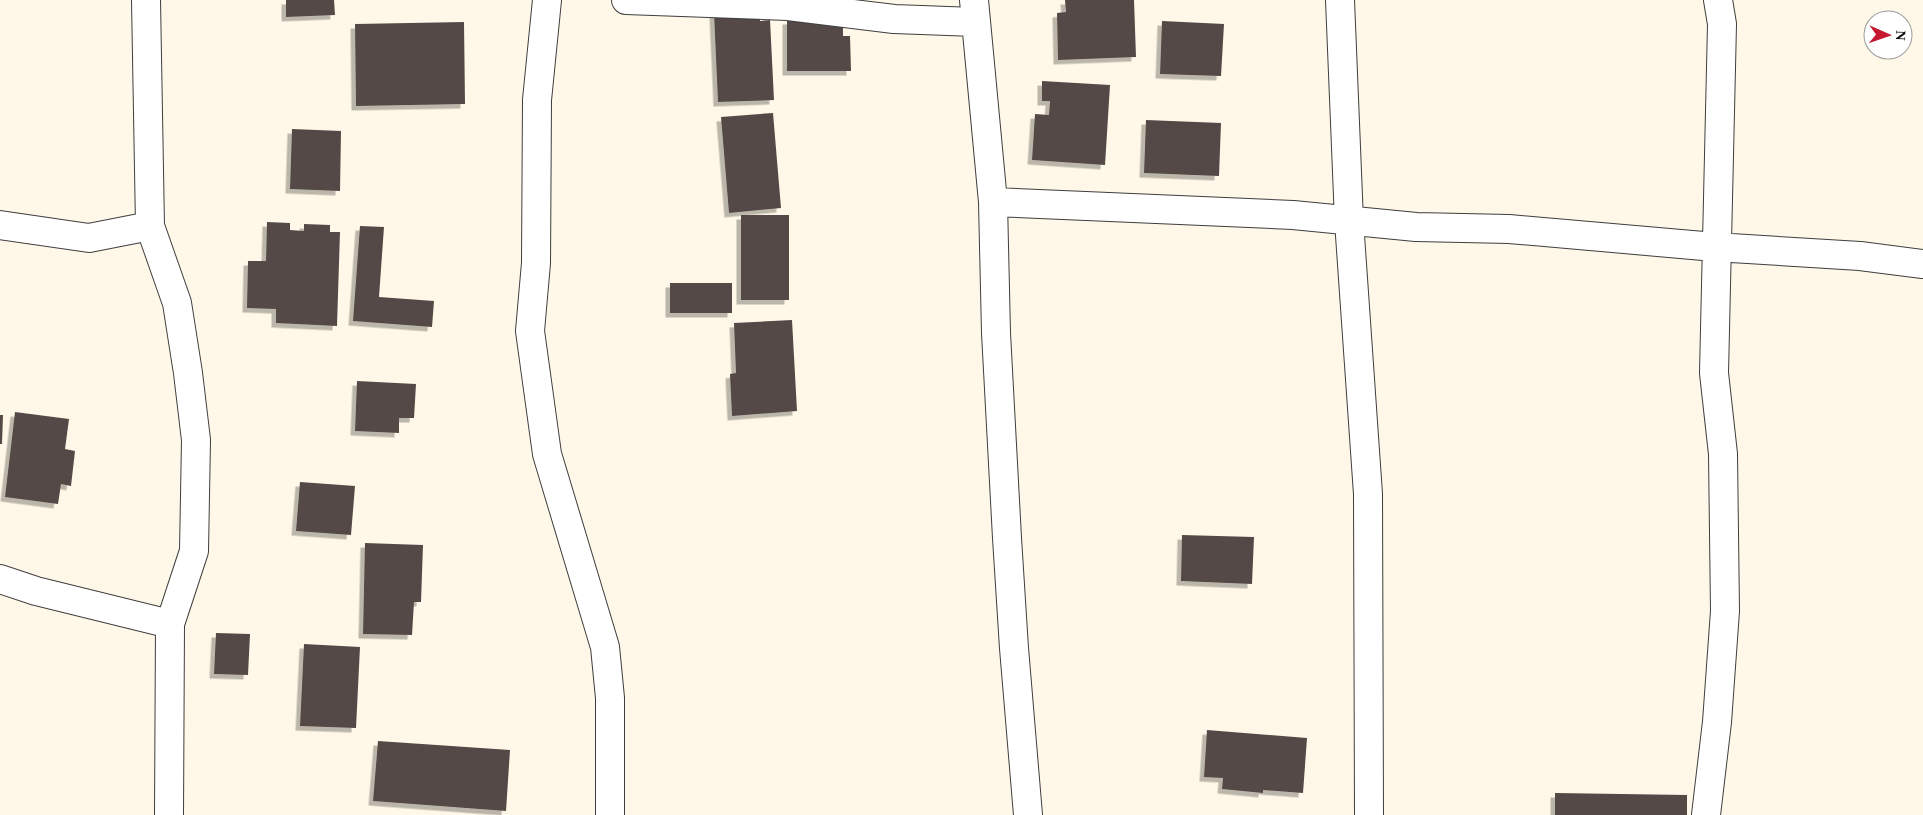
<svg xmlns="http://www.w3.org/2000/svg" width="1923" height="815" viewBox="0 0 1923 815" font-family="'Times New Roman',serif">
  <style>
    .building { fill: #544a46; filter: url(#shadow) }
    .lines { fill: none; stroke-linecap: round; stroke-linejoin: round }
    .minor-casing { stroke: #3e3e3e; stroke-width: 30 }
    .minor { stroke: #fff; stroke-width: 28 }
  </style>
  <defs>
    <filter id="shadow"><feDropShadow dx="-4.5" dy="4.5" stdDeviation="0" flood-color="#0004"/></filter>
  </defs>
  <rect width="100%" height="100%" fill="#fff8e8"/>
  <path class="building" d="M 286,0 L 334,0 L 335,15 L 286,17 Z
    M 1065,0 L 1134,0 L 1136,57 L 1058,60 L 1057,13 L 1066,12 Z
    M 760,11 L 760,21 L 770,20 L 774,100 L 718,102 L 714,13 Z
    M 843,19 L 843,36 L 850,36 L 851,71 L 787,71 L 787,20 Z
    M 1162,21 L 1224,24 L 1221,76 L 1160,74 Z
    M 464,22 L 465,104 L 356,106 L 355,24 Z
    M 1042,81 L 1110,85 L 1105,165 L 1032,160 L 1035,114 L 1049,115 L 1050,101 L 1042,101 Z
    M 773,113 L 781,208 L 729,213 L 721,117 Z
    M 1146,120 L 1221,123 L 1219,176 L 1144,173 Z
    M 292,129 L 341,131 L 340,191 L 290,189 Z
    M 741,215 L 789,215 L 789,300 L 741,300 Z
    M 267,222 L 290,223 L 290,230 L 304,231 L 304,224 L 330,225 L 330,232 L 340,232 L 337,326 L 276,323 L 276,309 L 247,308 L 248,261 L 266,261 Z
    M 360,226 L 384,227 L 379,297 L 434,301 L 432,327 L 353,321 Z
    M 670,283 L 732,283 L 732,313 L 670,313 Z
    M 792,320 L 797,411 L 732,416 L 730,374 L 736,373 L 734,323 Z
    M 357,381 L 416,384 L 414,418 L 399,418 L 399,433 L 355,431 Z
    M 15,412 L 69,419 L 65,449 L 75,451 L 71,486 L 61,484 L 58,504 L 5,497 Z
    M 0,415 L 3,415 L 2,444 L 0,444 Z
    M 300,482 L 355,486 L 351,535 L 296,531 Z
    M 1182,535 L 1254,537 L 1252,584 L 1181,581 Z
    M 365,543 L 423,545 L 421,602 L 414,602 L 412,635 L 363,634 Z
    M 216,633 L 250,634 L 248,675 L 214,674 Z
    M 304,644 L 360,647 L 356,728 L 300,726 Z
    M 1207,730 L 1307,738 L 1303,793 L 1263,790 L 1263,793 L 1222,789 L 1223,778 L 1204,777 Z
    M 378,741 L 510,750 L 506,811 L 373,801 Z
    M 1555,793 L 1687,795 L 1687,815 L 1555,815 Z"/>
  <g class="lines">
    <defs>
      <path id="minor" d="M 146,0 L 150,226 L 177,303 L 188,373 L 196,440 L 194,551 L 170,624 L 169,815
        M 547,0 L 537,100 L 536,263 L 530,331 L 547,454 L 605,647 L 610,698 L 610,815
        M 626,0 L 788,6 L 894,19 L 975,22
        M 974,0 L 993,202 L 996,333 L 1007,538 L 1014,648 L 1028,815
        M 1340,0 L 1349,221 L 1368,494 L 1369,815
        M 993,202 L 1293,215 L 1416,227 L 1509,229 L 1715,247 L 1860,256 L 1923,264
        M 0,225 L 89,238 L 150,226
        M 0,579 L 36,591 L 170,624
        M 1706,815 L 1717,722 L 1725,611 L 1723,454 L 1714,373 L 1722,24 L 1718,0"/>
    </defs>
    <use href="#minor" class="minor-casing"/>
    <use href="#minor" class="minor"/>
  </g>
  <g transform="translate(1888 35) rotate(92)"><circle r="24" fill="#ffffff" stroke="#9d9d9d"/>
  <path d="M0-4L9 19L0 12L-9 19Z" fill="#c51932"/>
  <text y="-8" font-size="14" font-weight="bold" text-anchor="middle" fill="#0b0b0b">N</text>
  </g>
</svg>
